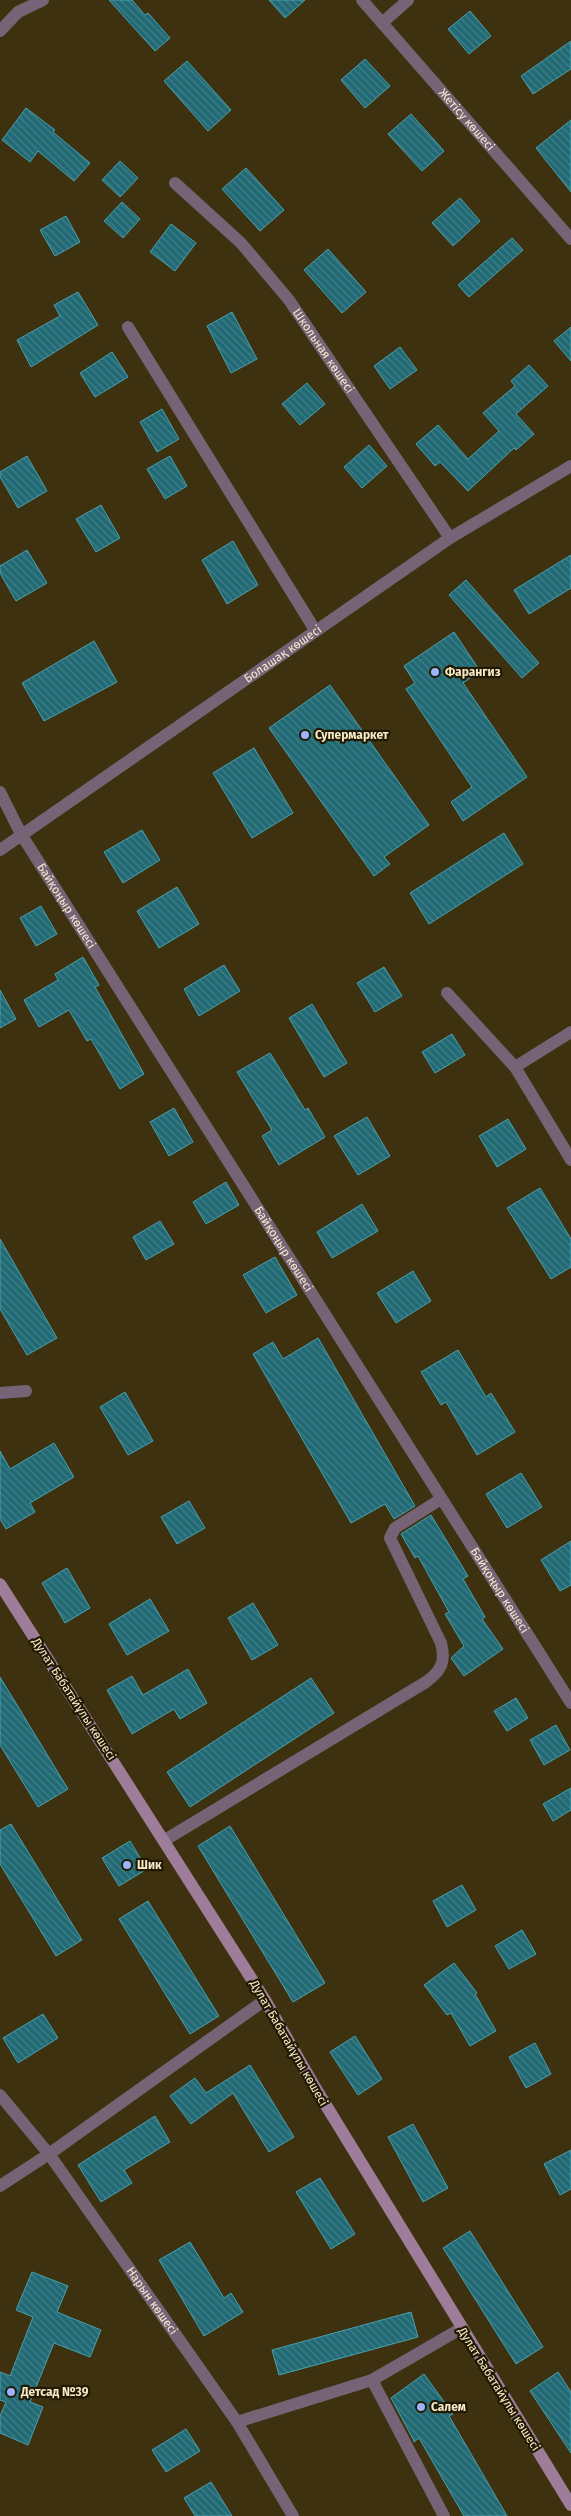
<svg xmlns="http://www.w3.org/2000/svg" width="571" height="2516" viewBox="0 0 571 2516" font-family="'Fira Sans',sans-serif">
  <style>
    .building { fill: url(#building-back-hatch); stroke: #48a1af }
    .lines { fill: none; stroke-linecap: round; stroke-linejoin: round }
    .street { stroke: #776376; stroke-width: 12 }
    .secondary { stroke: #9e7d9b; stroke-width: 12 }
    .poi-dot { fill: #9bb4fd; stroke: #221901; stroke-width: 2 }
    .labels { text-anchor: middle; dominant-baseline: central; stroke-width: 4.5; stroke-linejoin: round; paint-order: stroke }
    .street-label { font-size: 12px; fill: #f6eacb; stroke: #221901 }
    .poi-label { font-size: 12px; font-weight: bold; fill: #f6eacb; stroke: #221901; text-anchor: start }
  </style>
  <defs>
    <pattern id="building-back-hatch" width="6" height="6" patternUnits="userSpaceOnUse" patternTransform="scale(1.25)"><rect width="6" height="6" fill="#216a75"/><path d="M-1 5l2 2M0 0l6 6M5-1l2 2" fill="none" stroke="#427f87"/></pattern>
  </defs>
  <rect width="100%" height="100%" fill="#3d310f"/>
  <path class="building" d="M 109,0 L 132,0 L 145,15 L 148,13 L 170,38 L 155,51 Z
    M 269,0 L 305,0 L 285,18 Z
    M 470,11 L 491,36 L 469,54 L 448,29 Z
    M 571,41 L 571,69 L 533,94 L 521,76 Z
    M 365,59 L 390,86 L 365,108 L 341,80 Z
    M 187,61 L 231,110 L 208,131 L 164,81 Z
    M 26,108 L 55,130 L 53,132 L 90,163 L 74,181 L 38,151 L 30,162 L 2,140 Z
    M 411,114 L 444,151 L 422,171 L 388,134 Z
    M 571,120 L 571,192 L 536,148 Z
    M 120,161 L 138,178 L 120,197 L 102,180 Z
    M 246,168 L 284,210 L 260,231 L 222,189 Z
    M 460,198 L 480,221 L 453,246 L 432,223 Z
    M 122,202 L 140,219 L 123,238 L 104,221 Z
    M 66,216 L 80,242 L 55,256 L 40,230 Z
    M 171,224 L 196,243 L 175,271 L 150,252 Z
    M 512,238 L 523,250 L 469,297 L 458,285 Z
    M 328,249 L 366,292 L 342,313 L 304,270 Z
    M 78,292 L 98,325 L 31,367 L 17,340 L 60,316 L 54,305 Z
    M 232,312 L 257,359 L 231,373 L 207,326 Z
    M 571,327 L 571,361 L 554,341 Z
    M 400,347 L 417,370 L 390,389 L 374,366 Z
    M 112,352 L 128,377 L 95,397 L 80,373 Z
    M 529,365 L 548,386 L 516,414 L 534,434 L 516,450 L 514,448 L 468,491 L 440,462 L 435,466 L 416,444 L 438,425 L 468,459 L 499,431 L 483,413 L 515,386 L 511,381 Z
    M 307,383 L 325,404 L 300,425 L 282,404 Z
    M 162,409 L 179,439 L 157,452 L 140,422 Z
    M 369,445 L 387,466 L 362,488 L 344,467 Z
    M 27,456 L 47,491 L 18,508 L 0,477 L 0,472 Z
    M 170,456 L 187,486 L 165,499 L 147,469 Z
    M 101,505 L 120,538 L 96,552 L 76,519 Z
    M 233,541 L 258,585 L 227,604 L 202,560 Z
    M 27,550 L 47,583 L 16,601 L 0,573 L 0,566 Z
    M 571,555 L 571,588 L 529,614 L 514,590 Z
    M 466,580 L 539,663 L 522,678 L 449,595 Z
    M 454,632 L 480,671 L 463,683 L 527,777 L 463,821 L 451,802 L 472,787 L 406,689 L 415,683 L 404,666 Z
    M 94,641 L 117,682 L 44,721 L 22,683 Z
    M 330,685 L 429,825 L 384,857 L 390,864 L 374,876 L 269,728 Z
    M 254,748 L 293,813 L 252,838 L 213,773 Z
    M 142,830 L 160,860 L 123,883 L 104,852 Z
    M 504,833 L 523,864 L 429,924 L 410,893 Z
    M 177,887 L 199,924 L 159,948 L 137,911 Z
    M 41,906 L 57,934 L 36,946 L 20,918 Z
    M 83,957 L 99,985 L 95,987 L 144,1074 L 120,1089 L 91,1039 L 87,1041 L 69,1010 L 39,1027 L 24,1000 L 58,980 L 55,974 Z
    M 224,965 L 240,991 L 199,1016 L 184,989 Z
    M 384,967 L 402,996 L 375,1012 L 357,983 Z
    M 0,990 L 16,1019 L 0,1028 Z
    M 312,1004 L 347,1063 L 324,1077 L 289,1018 Z
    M 452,1034 L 465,1055 L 435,1073 L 422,1052 Z
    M 270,1053 L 305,1110 L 308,1108 L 325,1137 L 279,1165 L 262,1136 L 272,1130 L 237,1072 Z
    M 174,1108 L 193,1142 L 169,1156 L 150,1122 Z
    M 367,1117 L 390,1156 L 358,1175 L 334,1136 Z
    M 508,1119 L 526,1149 L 497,1167 L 479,1136 Z
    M 226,1182 L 239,1205 L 206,1224 L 193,1202 Z
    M 540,1188 L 571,1239 L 571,1267 L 551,1279 L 507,1208 Z
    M 362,1204 L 378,1231 L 332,1258 L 317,1232 Z
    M 160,1221 L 174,1244 L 146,1260 L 133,1237 Z
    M 0,1239 L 57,1338 L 27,1355 L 0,1309 Z
    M 275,1257 L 297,1295 L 266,1313 L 243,1275 Z
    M 413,1271 L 431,1301 L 396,1323 L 377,1293 Z
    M 318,1338 L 415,1506 L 394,1519 L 385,1504 L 351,1523 L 253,1354 L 273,1342 L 283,1359 Z
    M 458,1350 L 486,1397 L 491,1393 L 515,1432 L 477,1455 L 446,1402 L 441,1405 L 421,1372 Z
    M 125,1392 L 153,1441 L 128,1455 L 100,1407 Z
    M 54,1443 L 74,1477 L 30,1503 L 35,1512 L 6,1529 L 0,1519 L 0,1451 L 10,1469 Z
    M 521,1473 L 542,1507 L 507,1528 L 486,1494 Z
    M 189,1501 L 205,1528 L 177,1544 L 161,1517 Z
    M 431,1515 L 468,1576 L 463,1579 L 485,1617 L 482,1619 L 503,1649 L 464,1676 L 451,1658 L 464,1646 L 445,1614 L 449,1612 L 418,1556 L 415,1558 L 401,1534 Z
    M 571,1541 L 571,1585 L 560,1591 L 541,1560 Z
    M 67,1568 L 90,1608 L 65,1623 L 42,1583 Z
    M 150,1599 L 169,1631 L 127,1655 L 109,1624 Z
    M 253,1603 L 278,1645 L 252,1660 L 228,1618 Z
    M 188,1669 L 207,1703 L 180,1719 L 174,1709 L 132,1734 L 107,1690 L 132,1676 L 143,1695 Z
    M 0,1677 L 68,1789 L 38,1807 L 0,1745 Z
    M 311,1678 L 334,1713 L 190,1807 L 167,1772 Z
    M 516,1698 L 528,1718 L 507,1731 L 494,1711 Z
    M 556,1725 L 570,1750 L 544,1765 L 530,1740 Z
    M 571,1788 L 571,1810 L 553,1821 L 543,1804 Z
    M 11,1824 L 82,1940 L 56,1956 L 0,1864 L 0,1830 Z
    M 230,1826 L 325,1983 L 293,2002 L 198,1846 Z
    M 130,1841 L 147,1869 L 119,1886 L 102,1858 Z
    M 462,1885 L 476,1910 L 447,1927 L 433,1901 Z
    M 148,1901 L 219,2016 L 190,2034 L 119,1919 Z
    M 522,1930 L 536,1954 L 509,1969 L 495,1946 Z
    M 454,1963 L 477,1993 L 475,1994 L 496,2031 L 470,2046 L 451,2013 L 447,2015 L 424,1985 Z
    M 43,2014 L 58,2038 L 18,2063 L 3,2038 Z
    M 355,2036 L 382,2079 L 358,2095 L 330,2052 Z
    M 535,2043 L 551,2074 L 526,2088 L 509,2057 Z
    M 250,2065 L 294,2137 L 269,2152 L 233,2093 L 191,2124 L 170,2096 L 195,2078 L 206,2093 Z
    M 155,2116 L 170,2142 L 124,2170 L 132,2183 L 101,2202 L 78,2165 Z
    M 413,2124 L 448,2188 L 423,2202 L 388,2137 Z
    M 571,2150 L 571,2189 L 560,2195 L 544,2164 Z
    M 320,2178 L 355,2234 L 331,2249 L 296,2192 Z
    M 470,2231 L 543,2347 L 516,2364 L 443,2248 Z
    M 190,2242 L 224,2298 L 231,2293 L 243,2312 L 204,2336 L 159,2260 Z
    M 32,2272 L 68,2286 L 57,2312 L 101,2330 L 90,2357 L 54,2343 L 30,2402 L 43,2407 L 28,2445 L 0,2433 L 0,2416 L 6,2402 L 0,2400 L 0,2372 L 10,2376 L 33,2317 L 16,2310 Z
    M 411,2312 L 418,2337 L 279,2375 L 272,2350 Z
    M 558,2372 L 571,2392 L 571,2453 L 530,2391 Z
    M 424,2374 L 453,2414 L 449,2416 L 507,2516 L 464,2516 L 419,2438 L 414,2442 L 413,2439 L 391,2398 Z
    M 186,2429 L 200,2451 L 166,2472 L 152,2450 Z
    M 211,2482 L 232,2516 L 195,2516 L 184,2498 Z"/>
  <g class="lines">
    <g class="street">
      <path id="s1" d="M 362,0 L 571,239"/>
      <path d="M 382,23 L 408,0"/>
      <path d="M 0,31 L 18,12 L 43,0"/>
      <path id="s2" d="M 175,183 L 241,243 L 289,300 L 450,538"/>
      <path d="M 128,327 L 315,630"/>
      <path id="s3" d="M 0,792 L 21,834 L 571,1703"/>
      <path id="s4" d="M 0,850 L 450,538 L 571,466"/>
      <path d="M 447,993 L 515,1067 L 571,1160"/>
      <path d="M 515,1067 L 571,1032"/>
      <path d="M 0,1393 L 26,1391"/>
      <path d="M 165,1840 L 426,1682 C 441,1671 446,1662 441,1643 L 390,1538 L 395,1528 L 441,1499"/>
      <path id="s5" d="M 0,2095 L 49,2154 L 237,2422 L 293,2516"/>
      <path d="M 0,2186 L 49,2154 L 265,2000"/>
      <path d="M 372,2380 L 444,2516"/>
      <path d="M 237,2422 L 372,2380 L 462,2328"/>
    </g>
    <path class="secondary" d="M 0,1584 L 265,2000 L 316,2089 L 571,2505"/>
  </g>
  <g class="poi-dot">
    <circle cx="435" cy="672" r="5"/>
    <circle cx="305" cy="735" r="5"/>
    <circle cx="127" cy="1865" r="5"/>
    <circle cx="11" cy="2392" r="5"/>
    <circle cx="421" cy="2407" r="5"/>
  </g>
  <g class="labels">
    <g class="street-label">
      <text stroke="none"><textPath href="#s1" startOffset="159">Жетісу көшесі</textPath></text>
      <text stroke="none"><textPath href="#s2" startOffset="225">Школьная көшесі</textPath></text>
      <text stroke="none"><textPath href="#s4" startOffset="344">Болашақ көшесі</textPath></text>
      <text stroke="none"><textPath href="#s3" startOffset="132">Байқоңыр көшесі</textPath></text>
      <text stroke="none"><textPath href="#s3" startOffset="538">Байқоңыр көшесі</textPath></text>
      <text stroke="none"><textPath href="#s3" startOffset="942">Байқоңыр көшесі</textPath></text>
      <text transform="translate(74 1699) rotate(57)">Дулат Бабатайұлы көшесі</text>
      <text transform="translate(289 2043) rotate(60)">Дулат Бабатайұлы көшесі</text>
      <text stroke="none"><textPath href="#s5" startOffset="256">Нарын көшесі</textPath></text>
      <text transform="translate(499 2389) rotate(58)">Дулат Бабатайұлы көшесі</text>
    </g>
    <g class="poi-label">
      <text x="445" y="672">Фарангиз</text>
      <text x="315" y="735">Супермаркет</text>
      <text x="137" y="1865">Шик</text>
      <text x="21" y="2392">Детсад №39</text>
      <text x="431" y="2407">Салем</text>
    </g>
  </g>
</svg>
